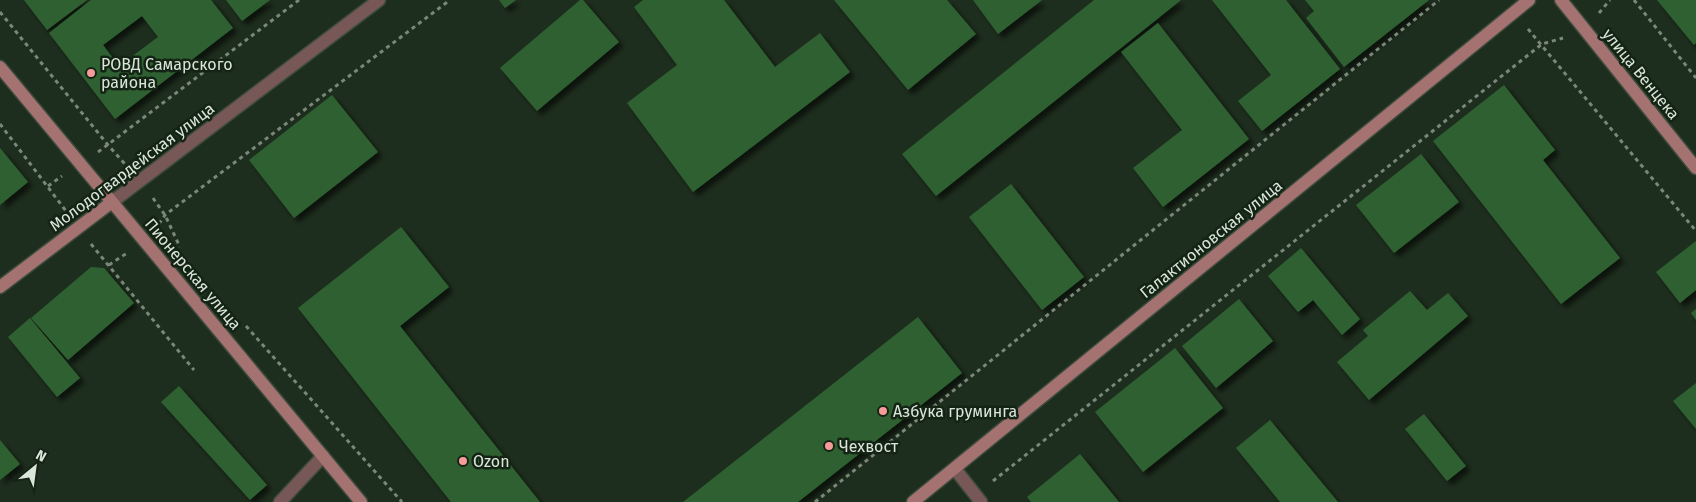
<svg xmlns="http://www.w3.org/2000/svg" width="1696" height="502" viewBox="0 0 1696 502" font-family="'Fira Sans',sans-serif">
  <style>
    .building { fill: #2f6131; fill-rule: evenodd; filter: url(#shadow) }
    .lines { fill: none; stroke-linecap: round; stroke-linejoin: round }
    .service-casing { stroke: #3c4b3c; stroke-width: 15 }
    .minor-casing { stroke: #3c4b3c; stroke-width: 15 }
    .secondary-casing { stroke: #3c4b3c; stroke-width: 15 }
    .path { stroke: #7a877a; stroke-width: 3; stroke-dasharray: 4 4; stroke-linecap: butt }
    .service { stroke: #785857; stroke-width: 12 }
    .minor { stroke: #785857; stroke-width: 12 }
    .secondary { stroke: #a47270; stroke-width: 12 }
    .poi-dot { fill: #f59b99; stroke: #142414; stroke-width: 2 }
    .labels { text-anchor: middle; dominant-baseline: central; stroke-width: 5; stroke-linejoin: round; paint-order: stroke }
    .poi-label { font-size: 16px; fill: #dbe6db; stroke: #142414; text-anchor: start }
    .street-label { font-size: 16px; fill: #dbe6db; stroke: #142414 }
  </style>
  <defs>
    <filter id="shadow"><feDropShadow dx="4.5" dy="4.5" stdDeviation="2.5" flood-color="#0009"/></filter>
  </defs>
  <rect width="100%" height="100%" fill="#1e2e1e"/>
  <path class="building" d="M 24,0 L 87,0 L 47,30 Z
    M 91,0 L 211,0 L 233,28 L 115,119 L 49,33 ZM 142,16 L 158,37 L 119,66 L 103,45 Z
    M 226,0 L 270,0 L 242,21 Z
    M 499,0 L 516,0 L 505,8 Z
    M 580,0 L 583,0 L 619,42 L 537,111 L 500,68 Z
    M 643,0 L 724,0 L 775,67 L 820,33 L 850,72 L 693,192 L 627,103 L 677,65 L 634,7 Z
    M 834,0 L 947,0 L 976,34 L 908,90 Z
    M 973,0 L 1042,0 L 998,34 Z
    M 1094,0 L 1181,0 L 936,196 L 902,154 Z
    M 1212,0 L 1286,0 L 1340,69 L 1262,131 L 1238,101 L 1271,75 Z
    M 1305,0 L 1429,0 L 1344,67 L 1306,18 L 1314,11 Z
    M 1657,0 L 1696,0 L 1696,43 L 1694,45 Z
    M 1158,23 L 1249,139 L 1163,207 L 1133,168 L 1182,130 L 1121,52 Z
    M 1504,85 L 1555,150 L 1543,160 L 1620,258 L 1561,304 L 1433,141 Z
    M 332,95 L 378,152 L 294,218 L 249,160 Z
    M 0,148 L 28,182 L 0,205 Z
    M 1421,154 L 1459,202 L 1394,253 L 1356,205 Z
    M 1011,184 L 1084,277 L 1042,310 L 969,217 Z
    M 401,227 L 449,287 L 400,326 L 540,502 L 451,502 L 298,308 Z
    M 1696,241 L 1696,290 L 1680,303 L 1656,272 Z
    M 1301,248 L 1360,319 L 1342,335 L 1313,300 L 1298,312 L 1268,276 Z
    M 91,267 L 104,268 L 134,303 L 68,360 L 31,318 Z
    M 1410,291 L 1427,310 L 1448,293 L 1468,316 L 1369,400 L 1337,362 L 1368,336 L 1363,330 Z
    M 1239,299 L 1273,341 L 1216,388 L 1182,346 Z
    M 1696,309 L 1696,320 L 1691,313 Z
    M 918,317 L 962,373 L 798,502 L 683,502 Z
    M 30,318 L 80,378 L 57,397 L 8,337 Z
    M 1175,348 L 1223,408 L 1143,472 L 1095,412 Z
    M 1696,383 L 1696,429 L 1673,401 Z
    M 179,386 L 267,485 L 250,500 L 161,402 Z
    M 1424,414 L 1466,466 L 1447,481 L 1405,429 Z
    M 1270,420 L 1338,502 L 1280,502 L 1236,448 Z
    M 0,440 L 20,464 L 0,480 Z
    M 1080,454 L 1119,502 L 1031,502 L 1027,497 Z"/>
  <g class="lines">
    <defs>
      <path id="service" d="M 955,469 L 981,502"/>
      <path id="minor" d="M 112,202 L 379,0
        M 280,502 L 323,456"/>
      <path id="secondary" d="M 1561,0 L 1696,168
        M 0,67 L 361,502
        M 0,287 L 112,202
        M 913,502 L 1529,0"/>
    </defs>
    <use href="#service" class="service-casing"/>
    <use href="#minor" class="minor-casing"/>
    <use href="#secondary" class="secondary-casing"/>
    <path class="path" d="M 1634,0 L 1696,78
      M 0,12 L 108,145 L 125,164
      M 1599,13 L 1610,0
      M 1528,29 L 1696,231
      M 0,124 L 66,211
      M 98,152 L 299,0
      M 48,186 L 62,176
      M 153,198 L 165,215 L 180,247
      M 159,224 L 165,215 L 450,0
      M 91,244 L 194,370
      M 109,265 L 127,253
      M 246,326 L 402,502
      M 993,481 L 1542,44 L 1563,38
      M 815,502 L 1439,0"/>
    <use href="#service" class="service"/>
    <use href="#minor" class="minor"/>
    <use href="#secondary" class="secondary"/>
  </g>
  <g class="poi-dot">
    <circle cx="91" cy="73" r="5"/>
    <circle cx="883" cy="411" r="5"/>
    <circle cx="829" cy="446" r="5"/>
    <circle cx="463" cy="461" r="5"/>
  </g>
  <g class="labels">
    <g class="poi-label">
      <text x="101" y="64">РОВД Самарского<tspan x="101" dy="18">района</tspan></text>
      <text x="893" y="411">Азбука груминга</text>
      <text x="839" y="446">Чехвост</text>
      <text x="473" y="461">Ozon</text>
    </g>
    <g class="street-label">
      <text transform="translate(1641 74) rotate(51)">улица Венцека</text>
      <text transform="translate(132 167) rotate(-37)">Молодогвардейская улица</text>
      <text transform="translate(1211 239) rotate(-39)">Галактионовская улица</text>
      <text transform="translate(193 274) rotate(50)">Пионерская улица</text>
    </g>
  </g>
  <g transform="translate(35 467) rotate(29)" stroke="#142414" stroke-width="4" paint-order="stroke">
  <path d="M0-4L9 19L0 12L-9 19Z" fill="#dbe6db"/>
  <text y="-8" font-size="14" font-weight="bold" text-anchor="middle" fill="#dbe6db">N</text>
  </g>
</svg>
